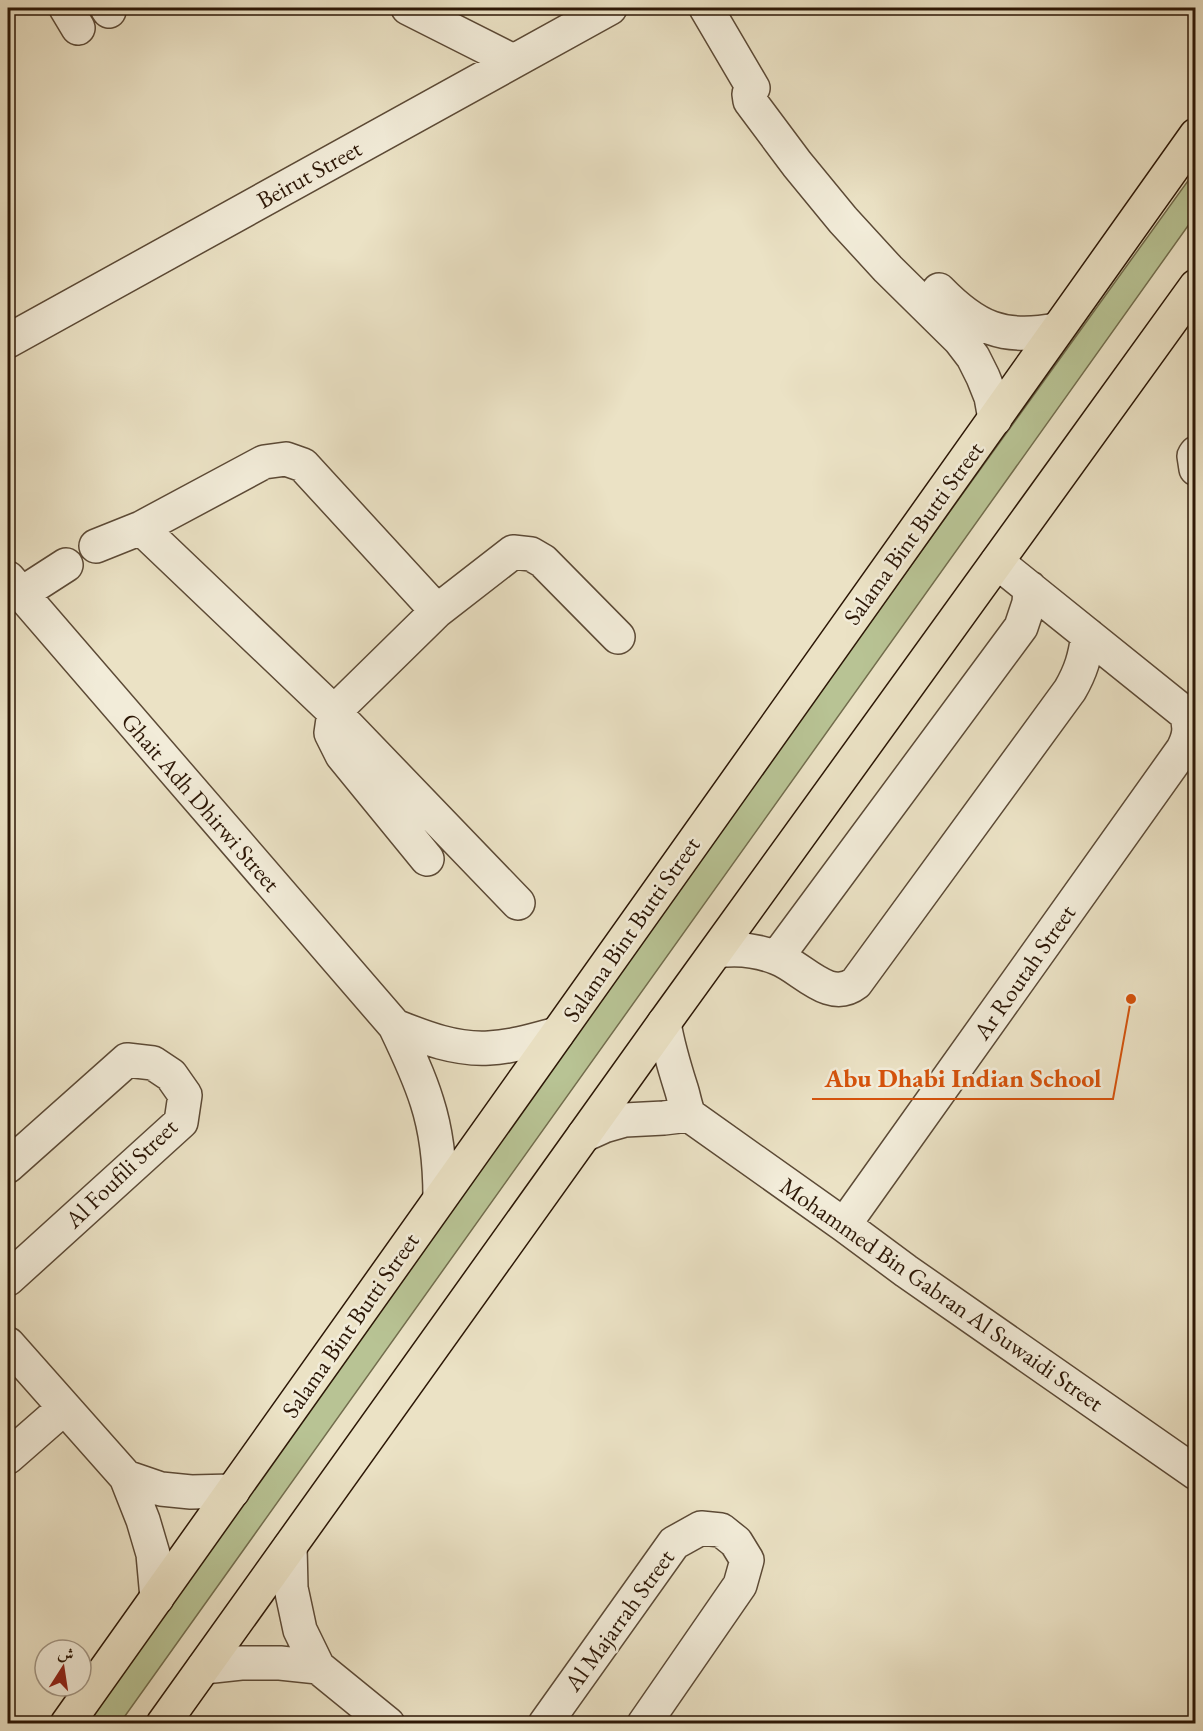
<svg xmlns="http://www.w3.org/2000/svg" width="1203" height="1731" viewBox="0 0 1203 1731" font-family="'EB Garamond',Amiri,serif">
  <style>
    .green { fill: #b8c394; stroke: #726d4d; stroke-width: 1.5 }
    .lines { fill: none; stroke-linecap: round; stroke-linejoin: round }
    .minor-casing { stroke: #5c4a36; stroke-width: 36 }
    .major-casing { stroke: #2c1706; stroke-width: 36 }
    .minor { stroke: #f2ecd9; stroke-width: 33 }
    .major { stroke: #ebe2c5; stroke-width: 33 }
    .labels { text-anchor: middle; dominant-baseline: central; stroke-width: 5; stroke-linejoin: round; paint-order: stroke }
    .street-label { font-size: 24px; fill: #2c1706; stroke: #f2ecd9 }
    .leader { fill: none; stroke: #d5520b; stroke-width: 2 }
    .callout-dot { fill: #d5520b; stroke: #f2ecd9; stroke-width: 2 }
    .callout-label { font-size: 26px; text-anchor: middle; font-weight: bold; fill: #d5520b; stroke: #f2ecd9; stroke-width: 5; stroke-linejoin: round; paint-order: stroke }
  </style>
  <rect width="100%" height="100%" fill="#ebe2c5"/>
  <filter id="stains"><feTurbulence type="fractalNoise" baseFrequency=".00333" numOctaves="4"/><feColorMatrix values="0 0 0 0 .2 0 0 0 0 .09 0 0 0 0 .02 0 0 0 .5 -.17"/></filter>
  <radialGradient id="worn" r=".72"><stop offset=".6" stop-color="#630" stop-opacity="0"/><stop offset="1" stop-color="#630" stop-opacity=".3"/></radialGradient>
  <path class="green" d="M 1195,171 L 1195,216 L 120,1723 L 83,1724 L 172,1592 Z"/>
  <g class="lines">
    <defs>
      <path id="minor" d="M 66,8 L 78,28
        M 107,8 L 109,11
        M 408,8 L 513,61
        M 706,8 L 753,88
        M 753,88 L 749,94 L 750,101 L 797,164 L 843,220 L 888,269 L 960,340 L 973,357 L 983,377 L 991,397 L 995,419
        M 939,290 C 976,328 1003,340 1056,330
        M 8,341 L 610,8
        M 1196,453 L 1194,456 L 1196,469
        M 141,528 L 334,712 L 518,903
        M 96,546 L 141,528 L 264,462 L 286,459 L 303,465 L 437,611
        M 8,578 L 395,1026 C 407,1051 419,1076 427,1102 C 437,1133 440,1166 440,1198
        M 21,594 L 66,565
        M 427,859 L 342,755 L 331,733 L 334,712 L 437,611 L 513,552 L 531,554 L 543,561 L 618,637
        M 717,951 C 738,948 757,950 777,958 C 802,967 829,1004 856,983 L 1070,690 C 1081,671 1085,657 1088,635
        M 777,957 L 1021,627 L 1029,603 L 1030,588
        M 664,1023 C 668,1046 674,1066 681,1088 C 684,1097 685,1106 689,1115 L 844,1225 L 906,1271 L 1196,1473
        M 395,1026 C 425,1038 456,1050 489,1048 C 512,1047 535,1040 557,1034
        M 584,1135 L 604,1126 L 625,1120 L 664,1118 L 689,1115
        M 8,1166 L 127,1060 L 153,1063 L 171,1075 L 185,1095 L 181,1122 L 8,1279
        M 844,1225 L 1183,749 C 1189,737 1191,728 1186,714 L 997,562
        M 8,1344 L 126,1477 L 143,1520 L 153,1554 L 157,1598
        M 8,1457 L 64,1408
        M 126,1477 L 161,1489 L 191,1492 L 233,1491
        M 290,1547 L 291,1588 L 300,1630 L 318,1667 L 388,1724
        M 204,1667 L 241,1663 L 280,1663 L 318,1667
        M 545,1724 L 674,1543 L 701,1528 L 721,1530 L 736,1542 L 747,1560 L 740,1585 L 644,1724"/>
      <path id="major" d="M 67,1724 L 1196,135
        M 163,1724 L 664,1023 L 1196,286"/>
    </defs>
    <use href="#minor" class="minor-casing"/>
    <use href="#major" class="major-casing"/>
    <use href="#minor" class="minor"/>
    <use href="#major" class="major"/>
  </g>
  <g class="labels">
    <g class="street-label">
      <text transform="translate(309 174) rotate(-29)">Beirut Street</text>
      <text transform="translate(913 533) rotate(-54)">Salama Bint Butti Street</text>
      <text transform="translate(201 802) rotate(49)">Ghait Adh Dhirwi Street</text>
      <text transform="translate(631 929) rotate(-55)">Salama Bint Butti Street</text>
      <text transform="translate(1024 972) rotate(-55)">Ar Routah Street</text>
      <text transform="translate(121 1173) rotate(-44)">Al Foufili Street</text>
      <text transform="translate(942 1294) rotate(35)">Mohammed Bin Gabran Al Suwaidi Street</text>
      <text transform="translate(350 1325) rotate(-55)">Salama Bint Butti Street</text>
      <text transform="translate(619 1620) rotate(-54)">Al Majarrah Street</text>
    </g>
  </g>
  <path class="leader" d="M1131 999L1113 1099H812"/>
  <circle class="callout-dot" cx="1131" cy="999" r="6"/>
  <g class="callout-label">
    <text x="963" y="1087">Abu Dhabi Indian School</text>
  </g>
  <rect width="1203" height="1731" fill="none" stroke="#ebe2c5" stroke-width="30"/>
  <rect x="9" y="9" width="1185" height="1713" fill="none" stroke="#2c1706" stroke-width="3"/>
  <rect x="15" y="15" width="1173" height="1701" fill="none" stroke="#2c1706" stroke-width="1.5"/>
  <g transform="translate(63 1668) rotate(12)"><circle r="28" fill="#f2ecd9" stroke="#a39785" stroke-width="1.5"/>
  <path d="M0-4.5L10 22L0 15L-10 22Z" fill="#8f2418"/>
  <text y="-9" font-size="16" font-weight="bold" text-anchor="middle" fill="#2c1706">ش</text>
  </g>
  <rect width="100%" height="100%" filter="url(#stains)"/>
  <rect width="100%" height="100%" fill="url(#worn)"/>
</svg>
